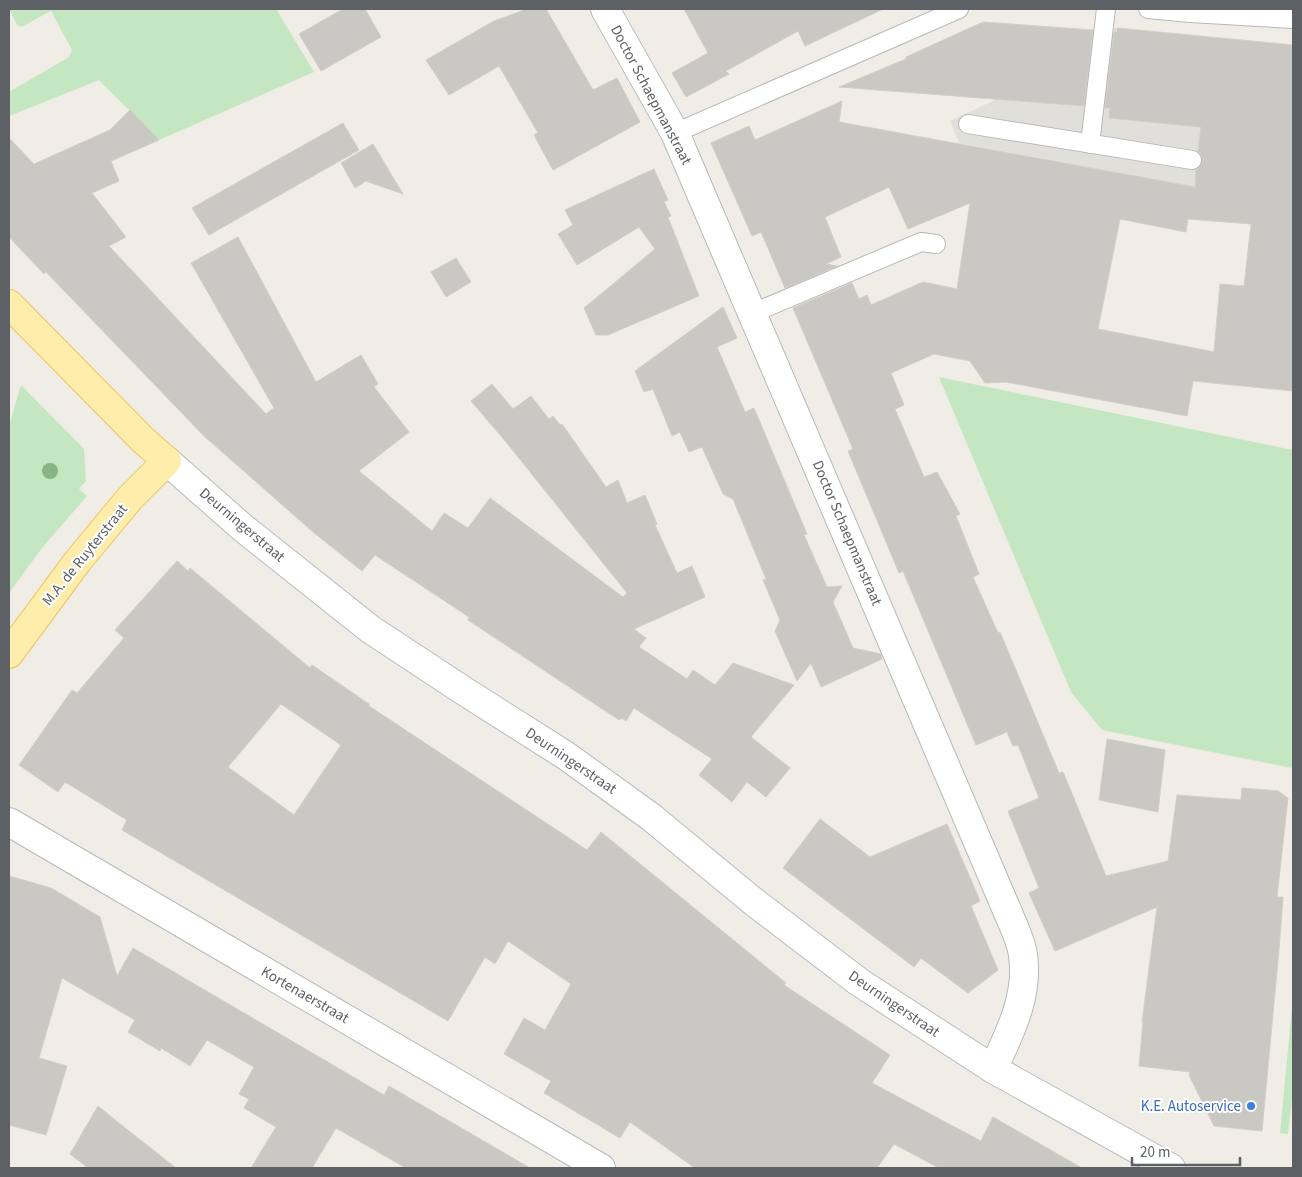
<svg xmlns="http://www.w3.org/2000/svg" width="1302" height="1177" viewBox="0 0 1302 1177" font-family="'Source Sans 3',sans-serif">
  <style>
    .industrial { fill: #e1dfda }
    .green { fill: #c4e7c2 }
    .building { fill: #cac8c3; stroke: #d4cec4; fill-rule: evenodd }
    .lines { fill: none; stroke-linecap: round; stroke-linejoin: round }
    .service-casing { stroke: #b6b8bc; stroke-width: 20 }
    .minor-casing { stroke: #b6b8bc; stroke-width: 30 }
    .secondary-casing { stroke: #b7babf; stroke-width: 30 }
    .primary-casing { stroke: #f1c25d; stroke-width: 30 }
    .service { stroke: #fff; stroke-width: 18 }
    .minor { stroke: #fff; stroke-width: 28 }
    .secondary { stroke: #fff; stroke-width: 28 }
    .primary { stroke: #ffeeab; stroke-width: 28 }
    .tree { fill: #89b485 }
    .shop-dot { fill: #3f7fe0; stroke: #fff; stroke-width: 2 }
    .labels { text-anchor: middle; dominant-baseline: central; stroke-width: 4; stroke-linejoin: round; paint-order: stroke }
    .street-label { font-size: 15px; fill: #5d6166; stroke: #fff }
    .shop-label { font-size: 15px; fill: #366cbe; stroke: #fff; text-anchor: end }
  </style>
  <rect width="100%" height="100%" fill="#efede5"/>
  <path class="industrial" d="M 1117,28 L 1109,118 L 1201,126 L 1194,187 L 959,143 L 950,121 L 997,99 L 1085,106 L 1091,30 Z"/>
  <path class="green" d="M 9,9 L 276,9 L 314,72 L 159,140 L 99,80 L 9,116 L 9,92 L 69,57 L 72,50 L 51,11 L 21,27 L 17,25 Z
    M 939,377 L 1293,450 L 1292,768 L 1102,730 L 1071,692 Z
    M 21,385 L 84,449 L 86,481 L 79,489 L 87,496 L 42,548 L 9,593 L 9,426 Z
    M 1293,997 L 1293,1091 L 1288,1134 L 1280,1133 Z"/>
  <path class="building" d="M 343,9 L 365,9 L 381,37 L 321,71 L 299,34 Z
    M 527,9 L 546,9 L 593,90 L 617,78 L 640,122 L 553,170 L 534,135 L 538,133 L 499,66 L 449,95 L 426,60 L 494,21 Z
    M 684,9 L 883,9 L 805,46 L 798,31 L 726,71 L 729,74 L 686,97 L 672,73 L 708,53 Z
    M 983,22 L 1093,30 L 1084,106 L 839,87 L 906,59 L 906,57 Z
    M 1117,28 L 1293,45 L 1293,391 L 1193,381 L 1187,416 L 1006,382 L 985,383 L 970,361 L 934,354 L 891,373 L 904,405 L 895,409 L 924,477 L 937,472 L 960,514 L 956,516 L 979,574 L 973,577 L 998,633 L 1000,632 L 1059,773 L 1063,772 L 1106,876 L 1168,861 L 1177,795 L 1241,800 L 1242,788 L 1278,791 L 1288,798 L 1277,897 L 1283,897 L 1279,950 L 1262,1131 L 1214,1126 L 1189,1075 L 1190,1072 L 1139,1066 L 1143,1022 L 1142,1022 L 1157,907 L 1055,951 L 1029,893 L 1039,888 L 1008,811 L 1039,798 L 1018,745 L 1013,746 L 1007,732 L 976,745 L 903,571 L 899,573 L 848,451 L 853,449 L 793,308 L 852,283 L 859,299 L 867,295 L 871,305 L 923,282 L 957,289 L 970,203 L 908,229 L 889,187 L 825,217 L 841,257 L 826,264 L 837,266 L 785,288 L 761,232 L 752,236 L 711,143 L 749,126 L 755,140 L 842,101 L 839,122 L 1195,187 L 1196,170 L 1200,166 L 1202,161 L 1202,156 L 1198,151 L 1201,127 L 1109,118 L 1110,108 L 1105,108 L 1114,32 L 1117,32 ZM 1120,219 L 1186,232 L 1188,219 L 1251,224 L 1244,286 L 1220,284 L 1214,352 L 1098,329 Z
    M 130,110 L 159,140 L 111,161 L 119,181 L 92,193 L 126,237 L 109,246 L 266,414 L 274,408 L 191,263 L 238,237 L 316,382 L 361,355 L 378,384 L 374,387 L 409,432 L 359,471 L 432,531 L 444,513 L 468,528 L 490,498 L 623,597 L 627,593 L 506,442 L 471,401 L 492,384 L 513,409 L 531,396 L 549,419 L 553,416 L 560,425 L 562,424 L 606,487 L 618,480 L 627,503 L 645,495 L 657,524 L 655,525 L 677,573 L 692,566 L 705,597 L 634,629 L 646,638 L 639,647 L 687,679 L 693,670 L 715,685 L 733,663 L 794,685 L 751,737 L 790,768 L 766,797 L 747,782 L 732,802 L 699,775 L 712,759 L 634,708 L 626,721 L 622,718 L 619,720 L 468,620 L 469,617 L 375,555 L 362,571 L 313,532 L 204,436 L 46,272 L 44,274 L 9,237 L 9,138 L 34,164 L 110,130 Z
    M 343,123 L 359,150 L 209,235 L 192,208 Z
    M 373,144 L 403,194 L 366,181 L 355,188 L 341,163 Z
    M 654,169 L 668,200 L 664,202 L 671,216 L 668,217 L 699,296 L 608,335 L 596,335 L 584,308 L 655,249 L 639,227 L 577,265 L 558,234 L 573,225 L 565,210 Z
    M 456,258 L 471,282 L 446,297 L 431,272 Z
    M 723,307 L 737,338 L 717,347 L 745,412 L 754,408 L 807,534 L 804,535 L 827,587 L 842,586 L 833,602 L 853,648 L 881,654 L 882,659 L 821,687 L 811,663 L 797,681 L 775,631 L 780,620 L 763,580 L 766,579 L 733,499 L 723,494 L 702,447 L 689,452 L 680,432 L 672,436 L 653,389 L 644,392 L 635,371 Z
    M 177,561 L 188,571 L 190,568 L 310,668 L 312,665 L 369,704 L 369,706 L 587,850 L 601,832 L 786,983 L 784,985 L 890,1055 L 872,1083 L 981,1141 L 993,1117 L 1082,1168 L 939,1168 L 894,1144 L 877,1168 L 695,1168 L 630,1122 L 620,1138 L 544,1093 L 551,1081 L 504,1054 L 524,1018 L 545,1030 L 571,984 L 508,941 L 495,964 L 485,957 L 448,1021 L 122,830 L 127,820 L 65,782 L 58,792 L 19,765 L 72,690 L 77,693 L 124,638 L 115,630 ZM 281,704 L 341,745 L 294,815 L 228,767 Z
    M 1107,739 L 1165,750 L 1158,812 L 1099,800 Z
    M 820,819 L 870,857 L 947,824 L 980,901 L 971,906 L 998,970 L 968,993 L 921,958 L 914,967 L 783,868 Z
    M 9,876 L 51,888 L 100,917 L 117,976 L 133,948 L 384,1095 L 389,1086 L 530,1168 L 406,1168 L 336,1128 L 312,1168 L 251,1168 L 276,1127 L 244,1108 L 249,1099 L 239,1094 L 254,1067 L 207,1040 L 190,1066 L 161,1048 L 160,1051 L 128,1032 L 135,1020 L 62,978 L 39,1058 L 67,1066 L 46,1135 L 9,1125 Z
    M 98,1106 L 129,1131 L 176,1168 L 88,1168 L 70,1154 Z"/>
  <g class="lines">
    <defs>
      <path id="service" d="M 1148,9 L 1190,13 L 1293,19
        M 968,124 L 1192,160
        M 675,133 L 959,9
        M 1090,144 L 1106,9
        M 753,313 L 921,242 L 936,244"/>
      <path id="minor" d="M 605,9 L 675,133 L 1015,929 C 1018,937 1022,946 1023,955 C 1029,995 1010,1033 993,1069
        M 9,822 L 601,1168"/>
      <path id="secondary" d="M 167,461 L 243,528 L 370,629 L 464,691 L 565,755 L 651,817 L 754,902 L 859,982 L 993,1069 L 1171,1168"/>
      <path id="primary" d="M 9,304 L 143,440 L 167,461 L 130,498 L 77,562 L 9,654"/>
    </defs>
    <use href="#service" class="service-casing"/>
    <use href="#minor" class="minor-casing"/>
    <use href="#secondary" class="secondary-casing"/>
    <use href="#primary" class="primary-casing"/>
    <use href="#service" class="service"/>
    <use href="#minor" class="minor"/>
    <use href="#secondary" class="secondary"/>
    <use href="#primary" class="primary"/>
  </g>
  <circle class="tree" cx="50" cy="471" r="8"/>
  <circle class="shop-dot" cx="1251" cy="1106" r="5"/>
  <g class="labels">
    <g class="street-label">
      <text transform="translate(651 95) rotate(62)">Doctor Schaepmanstraat</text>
      <text transform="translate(242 525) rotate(40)">Deurningerstraat</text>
      <text transform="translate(847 533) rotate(67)">Doctor Schaepmanstraat</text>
      <text transform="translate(85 555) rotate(-51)">M.A. de Ruyterstraat</text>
      <text transform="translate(571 761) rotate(34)">Deurningerstraat</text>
      <text transform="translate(305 995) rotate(30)">Kortenaerstraat</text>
      <text transform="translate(894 1004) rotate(34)">Deurningerstraat</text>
    </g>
    <g class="shop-label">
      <text x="1241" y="1106">K.E. Autoservice</text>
    </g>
  </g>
  <rect width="1302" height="1177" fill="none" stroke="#5d6166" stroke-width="20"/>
  <path d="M1132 1157v8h108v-8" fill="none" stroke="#5d6166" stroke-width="2.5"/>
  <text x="1140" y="1157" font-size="15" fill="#5d6166" stroke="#ffffff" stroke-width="4" paint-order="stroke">20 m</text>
</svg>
